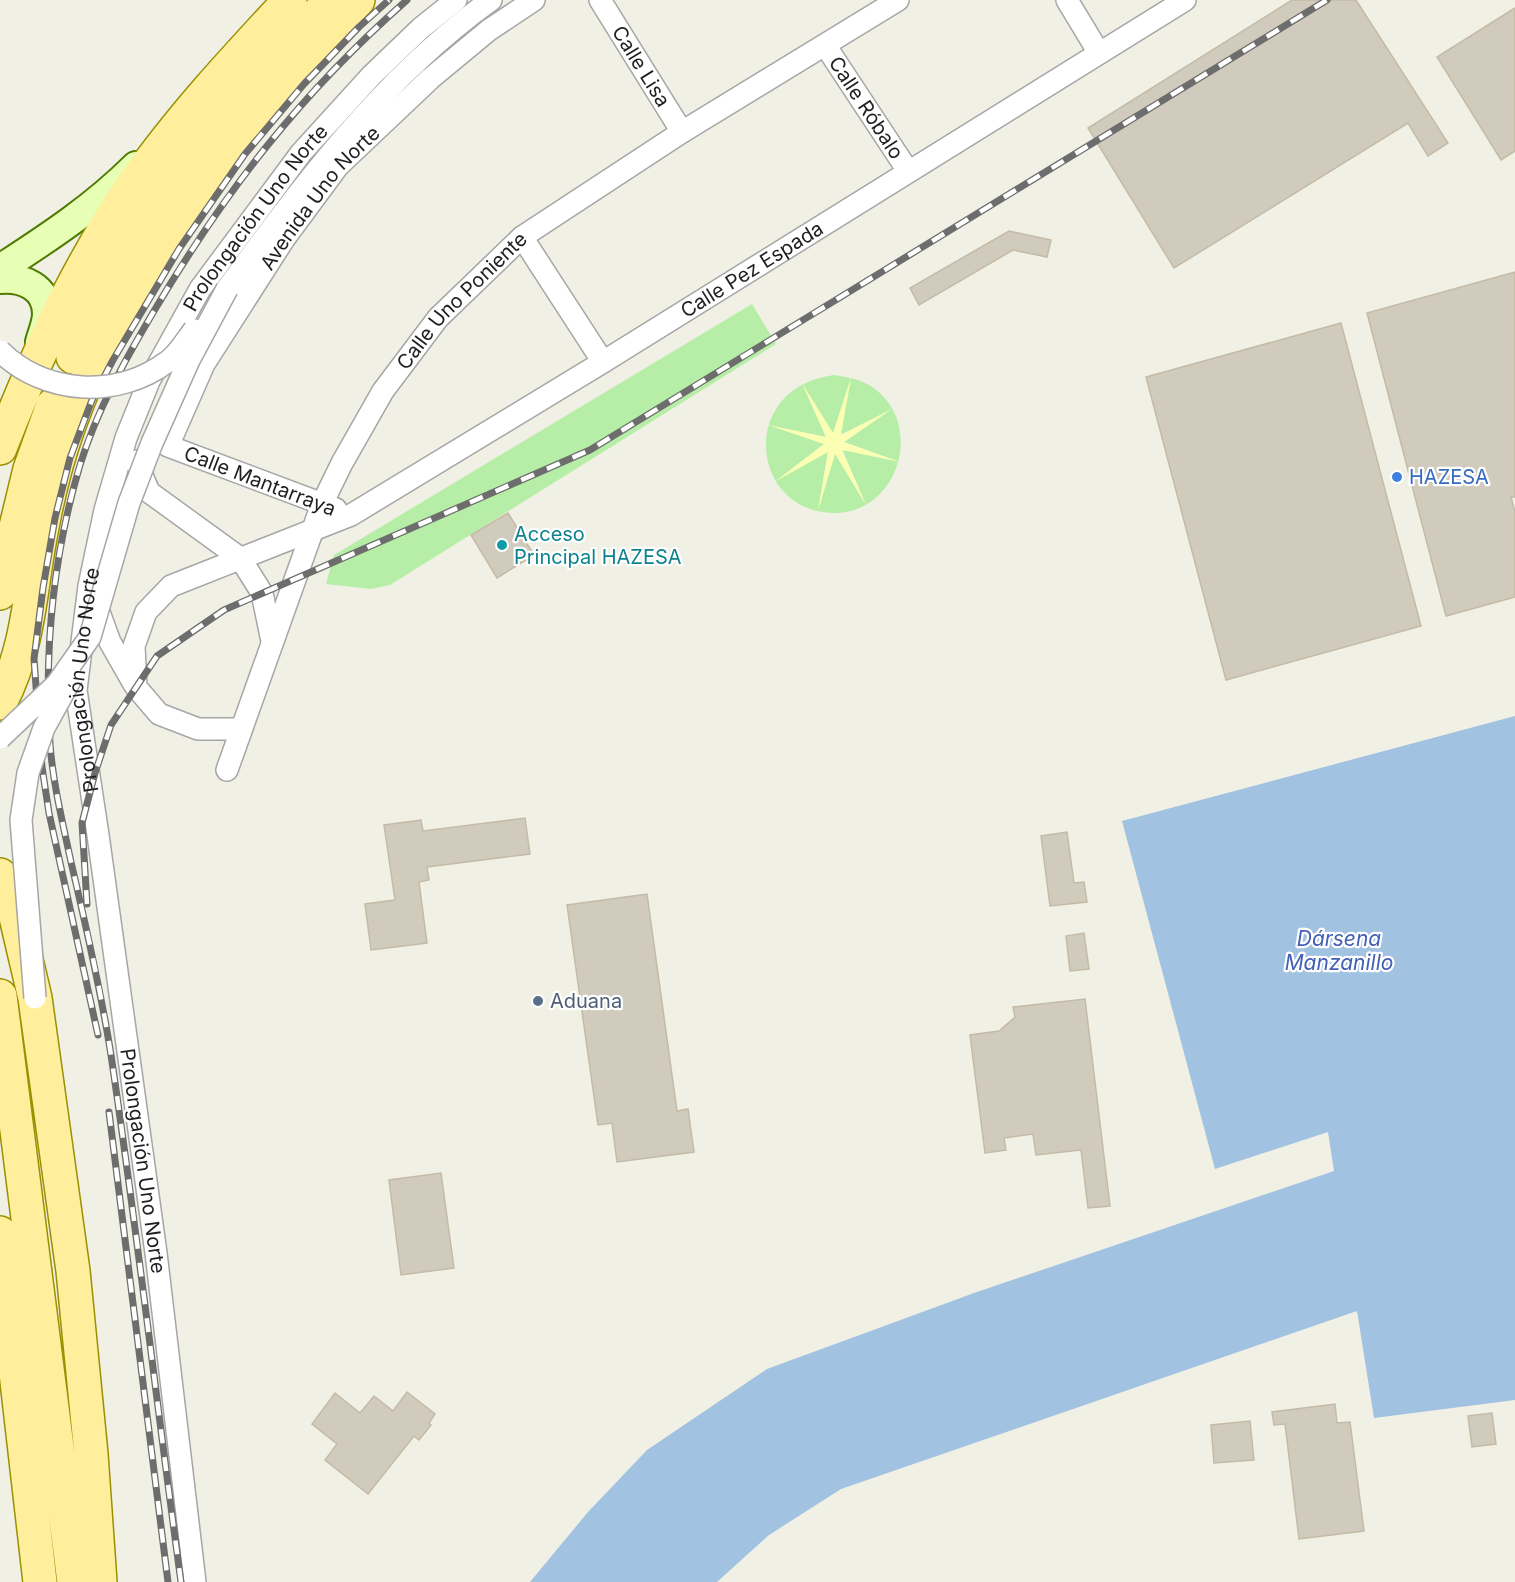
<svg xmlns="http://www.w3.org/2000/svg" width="1515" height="1582" viewBox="0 0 1515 1582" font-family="Inter,sans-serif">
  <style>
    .grass { fill: #b7eea7; fill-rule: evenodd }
    .sand { fill: #faffb4 }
    .water { fill: #a2c2e1 }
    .building { fill: #d1cbbd; stroke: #c3bba6; stroke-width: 1.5 }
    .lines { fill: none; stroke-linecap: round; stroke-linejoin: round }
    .street-casing { stroke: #a6a6a6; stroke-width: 24 }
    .secondary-casing { stroke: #4e7c00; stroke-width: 32 }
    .primary-casing { stroke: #9a9000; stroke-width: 36 }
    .street { stroke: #fff; stroke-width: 21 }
    .secondary { stroke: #e7feb5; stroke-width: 28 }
    .primary { stroke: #ffee9b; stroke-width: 33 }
    .rail-casing { stroke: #6d6d6d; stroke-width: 7 }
    .rail { stroke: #fff; stroke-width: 4.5; stroke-dasharray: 14; stroke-linecap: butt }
    .street-bridge-casing { stroke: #a6a6a6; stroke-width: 24; stroke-linecap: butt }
    .street-bridge { stroke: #fff; stroke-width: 21 }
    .shop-dot { fill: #3f7fe0; stroke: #fff; stroke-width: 2 }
    .culture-dot { fill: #0f9aa8; stroke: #fff; stroke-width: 2 }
    .service-dot { fill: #5c6f8a; stroke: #fff; stroke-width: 2 }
    .labels { text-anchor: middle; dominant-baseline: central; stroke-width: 4.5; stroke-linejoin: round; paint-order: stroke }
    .street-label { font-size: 20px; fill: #1f1f1f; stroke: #fff }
    .shop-label { font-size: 20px; fill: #366cbe; stroke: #fff; text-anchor: start }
    .culture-label { font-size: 20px; fill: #0d838f; stroke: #fff; text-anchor: start }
    .service-label { font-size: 20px; fill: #4e5e75; stroke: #fff; text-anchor: start }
    .water-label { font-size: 21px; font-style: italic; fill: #445fb6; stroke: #fff }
  </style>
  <rect width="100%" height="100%" fill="#f1f0e5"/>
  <path class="grass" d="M 752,304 L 776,344 L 390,585 L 371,589 L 326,584 L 334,555 Z
    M 834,375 C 846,377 859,379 869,385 C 927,420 900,514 833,513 C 749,511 738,387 834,375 ZM 849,384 L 840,435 L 887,412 L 844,442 L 893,460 L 842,449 L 863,498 L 835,453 L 819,505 L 828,451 L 781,477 L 824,444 L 775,427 L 826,437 L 805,390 L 833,434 Z"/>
  <path class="sand" d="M 851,378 L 841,435 L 892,409 L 844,442 L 900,462 L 842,450 L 866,505 L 835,454 L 818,511 L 828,452 L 776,481 L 824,444 L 768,425 L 826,437 L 802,383 L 833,433 Z"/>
  <path class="water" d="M 1515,716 L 1515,1400 L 1374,1418 L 1357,1311 L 841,1489 L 769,1535 L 717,1582 L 530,1582 L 588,1512 L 647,1450 L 767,1369 L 974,1293 L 1334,1171 L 1328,1132 L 1215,1169 L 1122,821 Z"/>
  <path class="building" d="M 1292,0 L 1356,0 L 1448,143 L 1428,156 L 1408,123 L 1174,268 L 1088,128 Z
    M 1515,8 L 1515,151 L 1501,160 L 1437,57 Z
    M 1009,231 L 1051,240 L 1047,257 L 1013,250 L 919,305 L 910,288 Z
    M 1515,272 L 1515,497 L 1511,497 L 1515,512 L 1515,597 L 1446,616 L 1367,313 Z
    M 1341,323 L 1421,626 L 1226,680 L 1146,377 Z
    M 508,513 L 534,555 L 497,578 L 471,535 Z
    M 525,818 L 530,854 L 427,867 L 429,880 L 419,882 L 427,943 L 371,950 L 365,904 L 395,900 L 384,825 L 421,820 L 423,831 Z
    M 1067,832 L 1074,883 L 1084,882 L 1087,902 L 1050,906 L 1041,836 Z
    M 647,894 L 677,1111 L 688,1109 L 694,1152 L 617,1162 L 612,1123 L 598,1125 L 567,905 Z
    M 1084,933 L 1089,969 L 1070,971 L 1066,936 Z
    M 1085,999 L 1110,1206 L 1088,1208 L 1081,1150 L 1036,1155 L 1033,1134 L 1004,1138 L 1006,1150 L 985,1153 L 970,1035 L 999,1031 L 1015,1017 L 1013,1007 Z
    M 441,1173 L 454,1268 L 401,1275 L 389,1180 Z
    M 407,1392 L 435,1414 L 429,1423 L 431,1425 L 419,1440 L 414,1436 L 368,1494 L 325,1460 L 337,1444 L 312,1424 L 335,1393 L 360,1413 L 374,1396 L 393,1411 Z
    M 1335,1404 L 1337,1423 L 1350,1422 L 1364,1531 L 1299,1539 L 1285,1424 L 1274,1425 L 1272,1412 Z
    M 1492,1413 L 1496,1444 L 1472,1447 L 1468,1416 Z
    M 1250,1421 L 1254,1460 L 1214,1463 L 1211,1425 Z"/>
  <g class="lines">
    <defs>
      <g id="street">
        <path id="s1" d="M 600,0 L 682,132"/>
        <path d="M 1067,0 L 1099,53"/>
        <path id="s2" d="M 825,45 L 908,171"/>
        <path d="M 522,237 L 603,362"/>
        <path d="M 227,289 C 303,184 384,77 491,0"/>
        <path d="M 136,461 L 149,492 L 240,558 L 262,593 L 272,641"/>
        <path id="s3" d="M 336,509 L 168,446 L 204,364 L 284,239 L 338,166 L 431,78 L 489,30 L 534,0"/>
        <path d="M 95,601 L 110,642 L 134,684"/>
        <path id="s4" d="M 241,729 L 198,729 L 159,714 L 136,687 L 134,646 L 146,612 L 171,586 L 351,515 L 603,362 L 1185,0"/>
        <path id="s5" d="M 227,770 L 322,504 L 342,463 L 383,391 L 438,318 L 522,237 L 682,132 L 898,0"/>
        <path id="s6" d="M 195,1582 L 156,1253 L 98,835 L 76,690 L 89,586 L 105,510 L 126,438 L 149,381 L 200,289 L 301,153 L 371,76 L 421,28 L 456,0"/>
      </g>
      <path id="secondary" d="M 0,269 C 48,238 95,207 136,166
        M 0,279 C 23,277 47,287 47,314 C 47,323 42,334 40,342"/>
      <path id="primary" d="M 73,357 C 125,247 190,141 275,53 C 292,36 311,20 329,4
        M 0,448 C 35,358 78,265 134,184 C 180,118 235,59 290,0
        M 0,593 L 30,469 L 53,405
        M 0,703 C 25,655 29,608 37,555 C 43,519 50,484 61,449 C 113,282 239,125 358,0
        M 0,875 L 12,900 L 35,998 L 73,1271 L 91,1454 L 100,1582
        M 0,996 L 74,1582
        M 0,1233 L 40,1582"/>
    </defs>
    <use href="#street" class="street-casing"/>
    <use href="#secondary" class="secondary-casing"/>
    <use href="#primary" class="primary-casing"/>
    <use href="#street" class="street"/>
    <use href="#secondary" class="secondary"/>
    <use href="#primary" class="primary"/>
    <defs>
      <path id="rail" d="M 87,904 L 82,823 L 95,773 L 111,725 L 157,656 L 224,610 L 590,450 L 1327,0
        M 98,1035 L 49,813 L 42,767 L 34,659 L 43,588 L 55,518 L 70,458 L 92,400 L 113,360 L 179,249 L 245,154 L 304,84 L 359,27 L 389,0
        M 109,1112 L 168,1582
        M 181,1582 C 157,1407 137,1230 111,1055 C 101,991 86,926 71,862 C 63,824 53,784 50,744 C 44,650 53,556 80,465 C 97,410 125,360 154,311 C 225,191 302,92 407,0"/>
    </defs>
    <use href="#rail" class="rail-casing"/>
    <use href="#rail" class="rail"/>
    <defs>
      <path id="street-bridge" d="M 0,351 C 45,395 117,399 167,362 C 178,355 186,340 194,330
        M 0,738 L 57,684 L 90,637 L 129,503 L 152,443 L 189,360 L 227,289
        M 35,998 L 21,820 L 28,773 L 44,728 L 72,677"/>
    </defs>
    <use href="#street-bridge" class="street-bridge-casing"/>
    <use href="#street-bridge" class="street-bridge"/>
  </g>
  <circle class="shop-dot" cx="1397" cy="477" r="6"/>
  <circle class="culture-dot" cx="502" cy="545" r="6"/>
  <circle class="service-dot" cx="538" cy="1001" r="6"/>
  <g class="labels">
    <g class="street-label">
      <text stroke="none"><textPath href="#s1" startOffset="78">Calle Lisa</textPath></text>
      <text stroke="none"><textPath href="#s2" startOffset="75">Calle Róbalo</textPath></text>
      <text stroke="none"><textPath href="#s3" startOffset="472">Avenida Uno Norte</textPath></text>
      <text stroke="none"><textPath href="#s6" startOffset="1414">Prolongación Uno Norte</textPath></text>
      <text stroke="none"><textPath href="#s4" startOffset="897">Calle Pez Espada</textPath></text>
      <text stroke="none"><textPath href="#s5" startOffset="531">Calle Uno Poniente</textPath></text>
      <text transform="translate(260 481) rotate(21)">Calle Mantarraya</text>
      <text stroke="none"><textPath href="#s6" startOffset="910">Prolongación Uno Norte</textPath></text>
      <text transform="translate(143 1161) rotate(82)">Prolongación Uno Norte</text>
    </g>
    <g class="shop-label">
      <text x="1409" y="477">HAZESA</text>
    </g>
    <g class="culture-label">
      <text x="514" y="534">Acceso<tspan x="514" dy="23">Principal HAZESA</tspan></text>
    </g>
    <g class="service-label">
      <text x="550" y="1001">Aduana</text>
    </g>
    <g class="water-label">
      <text x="1339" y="938">Dársena<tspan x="1339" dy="24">Manzanillo</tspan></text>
    </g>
  </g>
</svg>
